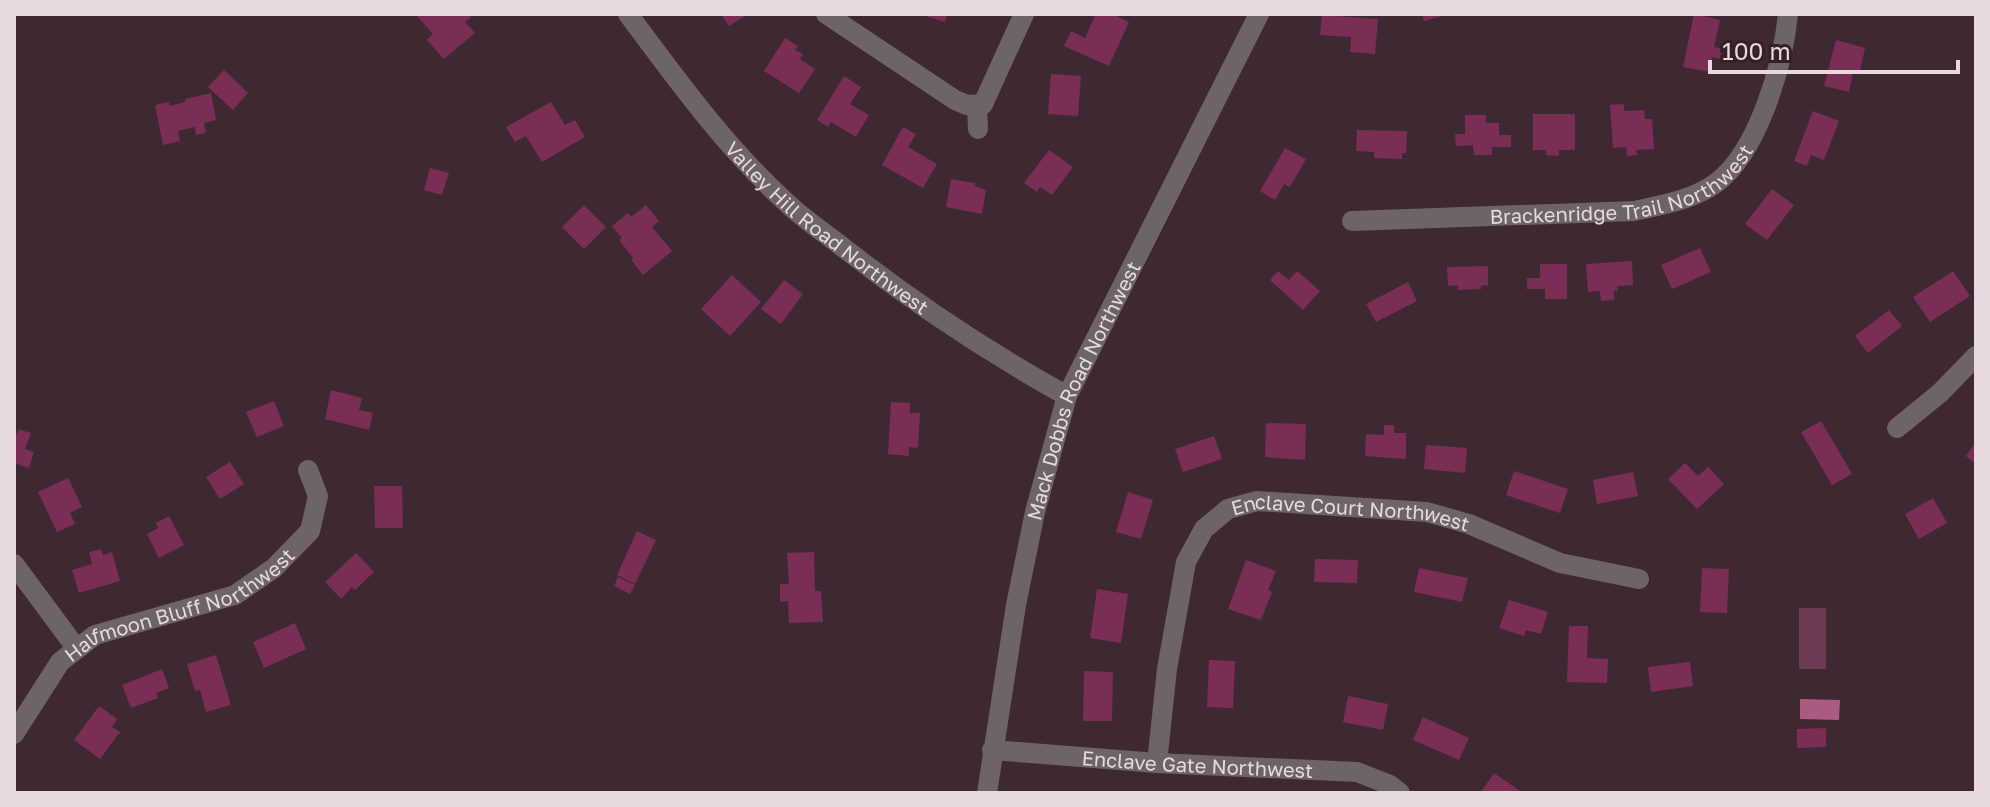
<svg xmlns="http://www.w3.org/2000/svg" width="1990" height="807" viewBox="0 0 1990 807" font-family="'Golos Text',sans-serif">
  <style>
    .green { fill: #6c3a52 }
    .water { fill: #ab5b82 }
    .building { fill: #7a2e55 }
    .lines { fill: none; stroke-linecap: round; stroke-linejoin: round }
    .minor { stroke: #6e6367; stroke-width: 20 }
    .tertiary { stroke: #6e6367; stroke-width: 20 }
    .labels { text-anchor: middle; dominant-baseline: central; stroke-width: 6; stroke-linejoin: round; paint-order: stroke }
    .street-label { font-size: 20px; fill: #e7d9df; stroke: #342029 }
  </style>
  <rect width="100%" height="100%" fill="#3e2933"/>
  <path class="green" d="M 1799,608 L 1826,608 L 1826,669 L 1799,669 Z"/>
  <path class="water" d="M 1800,699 L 1840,700 L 1839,720 L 1800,719 Z"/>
  <path class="building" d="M 415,14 L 468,14 L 471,17 L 465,22 L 475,33 L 444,59 L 427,40 L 433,34 Z
    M 721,14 L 748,14 L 729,26 Z
    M 929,14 L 947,14 L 945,22 L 928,17 Z
    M 1096,14 L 1112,14 L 1129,22 L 1109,66 L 1064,46 L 1071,31 L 1085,38 Z
    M 1422,14 L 1446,14 L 1446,15 L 1424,21 Z
    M 1694,14 L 1720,20 L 1714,47 L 1723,49 L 1721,59 L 1712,57 L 1709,72 L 1683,67 Z
    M 1322,15 L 1378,19 L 1375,54 L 1350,52 L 1351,37 L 1320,35 Z
    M 785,38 L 798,46 L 795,50 L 803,54 L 800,59 L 815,69 L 799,93 L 764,71 Z
    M 1836,40 L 1865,48 L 1859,75 L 1853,73 L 1849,92 L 1824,86 Z
    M 224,70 L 248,93 L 233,110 L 208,87 Z
    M 1051,74 L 1081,76 L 1078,116 L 1048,114 Z
    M 844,76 L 861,87 L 850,104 L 869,115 L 856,137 L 831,122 L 828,127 L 817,120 Z
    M 211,93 L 216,120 L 204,123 L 206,133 L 196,135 L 195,127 L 178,131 L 180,141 L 163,145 L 155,105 L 169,102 L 170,106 L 185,102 L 185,99 Z
    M 551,102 L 565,125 L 575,120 L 585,137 L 542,162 L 526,136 L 515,142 L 506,127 Z
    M 1624,104 L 1624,111 L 1644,110 L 1645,119 L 1652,119 L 1654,149 L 1636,150 L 1637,155 L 1627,156 L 1626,147 L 1613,148 L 1610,105 Z
    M 1813,111 L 1839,121 L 1824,160 L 1811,155 L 1807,166 L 1794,161 Z
    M 1533,114 L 1575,114 L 1575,150 L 1559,150 L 1559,156 L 1546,155 L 1546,150 L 1533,150 Z
    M 1465,115 L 1486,115 L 1486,123 L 1499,123 L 1499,135 L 1511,135 L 1511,147 L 1492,147 L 1492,155 L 1474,155 L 1473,145 L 1456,146 L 1455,134 L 1465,134 Z
    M 903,127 L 916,134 L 908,147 L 937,164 L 923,188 L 882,165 Z
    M 1357,130 L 1407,131 L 1406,153 L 1402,153 L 1402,159 L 1374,158 L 1374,152 L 1356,151 Z
    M 1285,148 L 1306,159 L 1290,187 L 1284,184 L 1275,200 L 1260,191 Z
    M 1049,150 L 1073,167 L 1052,195 L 1040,187 L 1037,192 L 1024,183 Z
    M 430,168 L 449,173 L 442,195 L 424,190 Z
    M 951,179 L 975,183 L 975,186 L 986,190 L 982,214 L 946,207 Z
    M 1772,189 L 1794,205 L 1767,240 L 1745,224 Z
    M 584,205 L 606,227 L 584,249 L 562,227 Z
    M 646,205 L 659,221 L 652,227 L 672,251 L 643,275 L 631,260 L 633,258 L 619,240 L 622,238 L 612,226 L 628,213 L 631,217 Z
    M 1700,248 L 1711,272 L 1672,289 L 1661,265 Z
    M 1632,261 L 1633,285 L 1617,286 L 1618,291 L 1614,291 L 1614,300 L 1601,301 L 1600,291 L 1588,292 L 1586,264 Z
    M 1540,264 L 1567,264 L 1567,299 L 1545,299 L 1545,289 L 1527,289 L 1527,278 L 1540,278 Z
    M 1488,266 L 1488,285 L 1481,286 L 1481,289 L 1458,290 L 1458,285 L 1448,286 L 1447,267 Z
    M 1278,271 L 1289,280 L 1297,271 L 1320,291 L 1303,310 L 1270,280 Z
    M 1953,271 L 1970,296 L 1930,322 L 1913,297 Z
    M 732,275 L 761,302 L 730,336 L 701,309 Z
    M 784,280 L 803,294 L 781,324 L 761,309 Z
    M 1408,282 L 1417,301 L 1376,322 L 1366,304 Z
    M 1889,310 L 1902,326 L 1868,353 L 1855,336 Z
    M 331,390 L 362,398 L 359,410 L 373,413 L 369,430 L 325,419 Z
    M 274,401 L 284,426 L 257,437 L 246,412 Z
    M 891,402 L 910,403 L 910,413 L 920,413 L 918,448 L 909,447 L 909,456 L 888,454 Z
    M 1821,421 L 1852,474 L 1832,485 L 1801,432 Z
    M 1266,423 L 1306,424 L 1305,460 L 1265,457 Z
    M 1384,425 L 1394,425 L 1394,433 L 1406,433 L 1406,459 L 1365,456 L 1366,434 L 1384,435 Z
    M 18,429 L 31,433 L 25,449 L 34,452 L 29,468 L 14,463 L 14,434 L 17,434 Z
    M 1214,436 L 1222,459 L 1183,472 L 1175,449 Z
    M 1976,442 L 1976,464 L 1966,456 Z
    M 1426,445 L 1467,448 L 1465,473 L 1424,469 Z
    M 230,462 L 244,484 L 220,499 L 206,477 Z
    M 1685,463 L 1698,476 L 1708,467 L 1724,484 L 1697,509 L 1668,479 Z
    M 1514,471 L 1568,489 L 1560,513 L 1506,495 Z
    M 1633,472 L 1638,496 L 1597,504 L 1593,480 Z
    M 68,478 L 82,507 L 70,513 L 75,524 L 57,532 L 38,492 Z
    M 374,486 L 402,486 L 403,528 L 375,528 Z
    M 1128,492 L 1153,500 L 1141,539 L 1116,532 Z
    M 1933,498 L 1947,523 L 1919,539 L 1905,514 Z
    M 169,516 L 184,545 L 159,558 L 147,534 L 158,528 L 156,523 Z
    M 637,531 L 656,540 L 635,584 L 617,575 Z
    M 101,549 L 103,555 L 112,552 L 120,581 L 79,593 L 72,570 L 92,564 L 89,552 Z
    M 814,552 L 815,591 L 821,591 L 823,622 L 789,623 L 788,601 L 780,602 L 780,584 L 789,584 L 787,553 Z
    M 356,553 L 374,572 L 355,590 L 352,587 L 341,599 L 325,582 Z
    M 1315,559 L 1358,560 L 1357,583 L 1314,582 Z
    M 1246,560 L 1276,571 L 1268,590 L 1272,592 L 1261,620 L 1228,609 Z
    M 1419,568 L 1468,578 L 1462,602 L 1414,592 Z
    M 1702,568 L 1729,569 L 1727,613 L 1700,612 Z
    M 618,577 L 635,585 L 630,594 L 614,586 Z
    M 1097,589 L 1128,594 L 1121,643 L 1090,638 Z
    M 1509,600 L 1548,612 L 1541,634 L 1526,630 L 1524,636 L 1499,628 Z
    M 295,623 L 306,649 L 264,668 L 253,642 Z
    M 1569,626 L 1588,626 L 1587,658 L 1608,659 L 1607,683 L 1567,682 Z
    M 216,655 L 231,705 L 206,712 L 200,690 L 195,691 L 187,664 Z
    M 1209,660 L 1235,661 L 1233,708 L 1207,707 Z
    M 1690,662 L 1693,686 L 1651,692 L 1648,667 Z
    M 162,669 L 169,688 L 156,693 L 158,698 L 131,708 L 122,685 Z
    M 1084,671 L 1113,672 L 1112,721 L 1083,721 Z
    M 1348,696 L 1388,704 L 1383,730 L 1343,722 Z
    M 99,706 L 117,719 L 112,727 L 120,732 L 100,759 L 74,740 Z
    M 1423,717 L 1469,738 L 1459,760 L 1413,740 Z
    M 1826,728 L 1826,747 L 1797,748 L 1797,729 Z
    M 1494,773 L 1523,793 L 1480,793 Z"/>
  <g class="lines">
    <g class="minor">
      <path id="s1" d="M 628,14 C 677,80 726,148 788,204 C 804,219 823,232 840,245 C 911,301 988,352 1067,396"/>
      <path d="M 826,14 L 955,100 L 967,105 L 983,104 L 1024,14"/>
      <path d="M 977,106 L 978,129"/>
      <path id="s2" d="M 1352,221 L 1634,211 C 1661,205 1693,200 1716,183 C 1758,152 1783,65 1788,14"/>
      <path d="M 1897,428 L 1940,393 L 1976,356"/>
      <path d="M 14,564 L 77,649"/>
      <path id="s3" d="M 14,734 L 60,662 L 95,635 L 235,595 L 274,568 L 310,531 L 318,496 L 308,470"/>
      <path id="s4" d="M 992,750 L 1157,763 L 1357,772 L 1390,785 L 1400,793"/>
      <path id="s5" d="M 1157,763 L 1167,669 L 1186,562 L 1204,529 L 1228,509 L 1257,501 L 1427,512 L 1469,524 L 1560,563 L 1639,579"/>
    </g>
    <path class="tertiary" id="s6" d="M 987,793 L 1016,605 L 1035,512 L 1067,396 L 1259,14"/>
  </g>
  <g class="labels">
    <g class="street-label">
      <text stroke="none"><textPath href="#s2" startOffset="278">Brackenridge Trail Northwest</textPath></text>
      <text stroke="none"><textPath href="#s1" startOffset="294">Valley Hill Road Northwest</textPath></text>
      <text stroke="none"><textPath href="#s6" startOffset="416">Mack Dobbs Road Northwest</textPath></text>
      <text stroke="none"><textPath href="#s5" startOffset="396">Enclave Court Northwest</textPath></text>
      <text stroke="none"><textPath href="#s3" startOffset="220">Halfmoon Bluff Northwest</textPath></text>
      <text stroke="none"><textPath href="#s4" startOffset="206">Enclave Gate Northwest</textPath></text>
    </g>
  </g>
  <rect width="1990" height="807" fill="none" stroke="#e7d9df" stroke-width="32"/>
  <path d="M1710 60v12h248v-12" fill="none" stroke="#e7d9df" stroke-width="4"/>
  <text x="1722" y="60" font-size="24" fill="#e7d9df" stroke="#342029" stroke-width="6" paint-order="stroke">100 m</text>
</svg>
